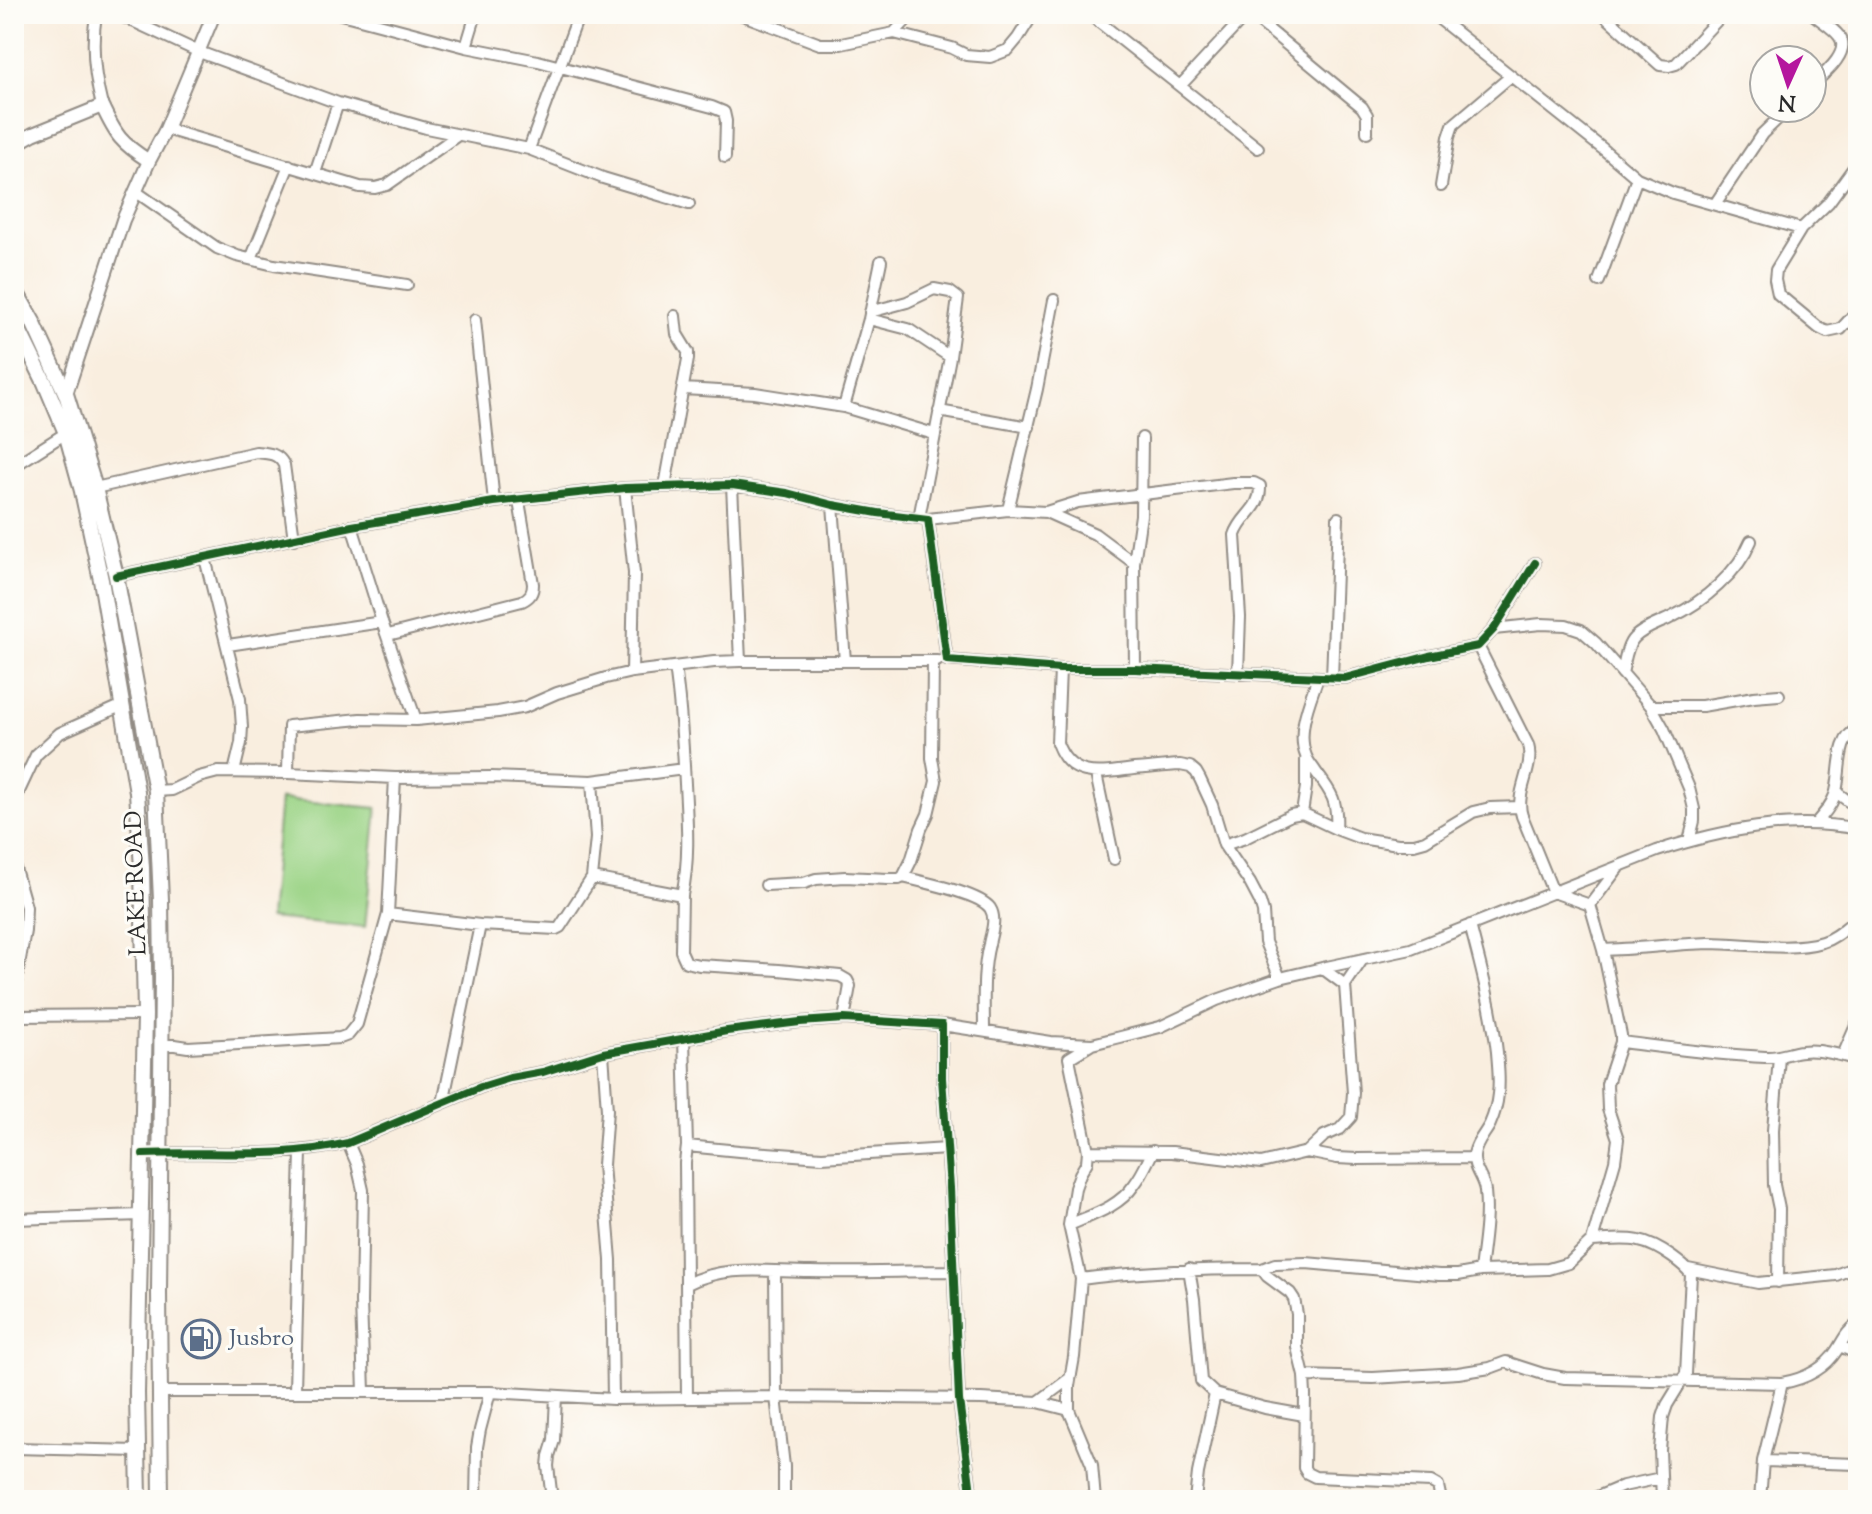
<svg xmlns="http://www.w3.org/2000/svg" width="1872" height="1514" viewBox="0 0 1872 1514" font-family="'Sorts Mill Goudy',serif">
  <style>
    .green { fill: #9cd487; stroke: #648059; stroke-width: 2 }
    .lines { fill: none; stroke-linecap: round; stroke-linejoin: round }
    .minor-casing { stroke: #928c85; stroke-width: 14 }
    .tertiary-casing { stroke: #928c85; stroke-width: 16 }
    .secondary-casing { stroke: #928c85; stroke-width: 18 }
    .minor { stroke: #fff; stroke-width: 10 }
    .tertiary { stroke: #fff; stroke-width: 12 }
    .secondary { stroke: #fff; stroke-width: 14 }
    .cycleway-casing { stroke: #fdfcf7; stroke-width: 13 }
    .cycleway { stroke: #1b5e20; stroke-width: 8 }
    .labels { text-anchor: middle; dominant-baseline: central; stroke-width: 6; stroke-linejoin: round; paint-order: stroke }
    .street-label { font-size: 24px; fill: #2b2b2b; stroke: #fdfcf7 }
    .service-label { font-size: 24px; fill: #4e5e75; stroke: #fdfcf7; text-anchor: start }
  </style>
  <rect width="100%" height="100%" fill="#fdfcf7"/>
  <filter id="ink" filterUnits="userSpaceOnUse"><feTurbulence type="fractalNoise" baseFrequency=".0125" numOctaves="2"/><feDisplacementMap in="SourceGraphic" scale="16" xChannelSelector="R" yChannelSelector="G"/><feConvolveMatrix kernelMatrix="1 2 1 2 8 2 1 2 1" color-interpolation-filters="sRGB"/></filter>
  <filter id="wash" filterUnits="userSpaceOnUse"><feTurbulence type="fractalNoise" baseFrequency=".006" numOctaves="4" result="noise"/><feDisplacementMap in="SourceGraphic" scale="32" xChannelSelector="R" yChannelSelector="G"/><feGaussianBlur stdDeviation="1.8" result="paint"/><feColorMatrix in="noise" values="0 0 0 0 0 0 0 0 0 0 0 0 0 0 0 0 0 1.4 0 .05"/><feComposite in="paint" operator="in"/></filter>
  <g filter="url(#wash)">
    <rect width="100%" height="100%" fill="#f9eedf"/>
    <path class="green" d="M 280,799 L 377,808 L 365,927 L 269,918 Z"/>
  </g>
  <g filter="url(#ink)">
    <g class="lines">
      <defs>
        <path id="minor" d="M 96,14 C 91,46 94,75 102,106
          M 112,14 L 126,18 L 199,52 L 338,103 L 426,128 L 529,149 L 603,178 L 689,204
          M 341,14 L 466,47 L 538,61 L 712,107 L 724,112 L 726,121 L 725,157
          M 740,14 L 820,44 L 841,44 L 894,33 L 952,48 L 966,55 L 990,57 L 1008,50 L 1018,38 L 1033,14
          M 1089,14 L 1258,148
          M 1250,14 L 1362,107 L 1367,115 L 1367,132
          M 1433,14 L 1603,149 L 1637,178 L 1673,193 L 1801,229
          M 1603,14 L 1660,65 L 1669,66 L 1676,64 L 1723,14
          M 894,33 L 912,14
          M 466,47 L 476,14
          M 1812,85 C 1823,75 1852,52 1839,36 C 1833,28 1821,21 1813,14
          M 1180,86 L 1247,14
          M 166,129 L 360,187 L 375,188 L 387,185 L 458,135
          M 529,149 L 579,14
          M 1858,162 L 1828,203 L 1801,229 L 1776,270 L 1775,280 L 1778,294 L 1819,328 L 1827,332 L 1841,329 L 1858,310
          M 315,173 L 338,103
          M 1441,186 L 1449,137 L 1453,125 L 1511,76
          M 135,191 L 217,248 L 237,256 L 274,265 L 407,285
          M 1715,204 L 1762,134 L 1789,108
          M 251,259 L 289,165
          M 881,261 L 869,319 L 844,407 L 934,434
          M 1599,281 L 1637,178
          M 870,312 L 907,302 L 934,289 L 950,292 L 958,298 L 950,357 L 919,518
          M 869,319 L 908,329 L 950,357
          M 475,320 L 494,502
          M 683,389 L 755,393 L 844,407
          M 939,411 L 1029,427
          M 14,466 L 66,433
          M 665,486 L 688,359 L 688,352 L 677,334 L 675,316
          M 95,488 L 256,452 C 268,453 278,453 284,465 L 294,539
          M 625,488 L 634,573 L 632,672 L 714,662 L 740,661 L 732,485
          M 833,505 L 845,661
          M 1008,510 L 1037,389 L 1054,300
          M 1046,512 L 1095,534 L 1134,563
          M 928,519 L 1008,510 L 1046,512 L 1078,502 L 1233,483 L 1254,483 L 1260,486 C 1261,510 1242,514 1235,535 L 1240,617 L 1238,674
          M 352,526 L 382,622 L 416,720 L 498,712 L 525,707 L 557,693 L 606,678 L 632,672
          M 205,558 L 240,699 L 242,727 L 241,743 L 234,772
          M 116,576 L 352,526 L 494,502 L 625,488 L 732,485 L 787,493 L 833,505 L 878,513 L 928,519 L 947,660 L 1060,669 L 1135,669 L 1345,678 L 1429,656 L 1478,646 L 1494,629 L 1535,563
          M 1494,629 L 1541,624 L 1566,625 L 1581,630 L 1596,643 L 1651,706 L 1664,729 L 1689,788 L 1694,809 L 1694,821 L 1689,841
          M 388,635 L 522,601 C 530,597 533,593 533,584 L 519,501
          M 228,645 L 382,622
          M 740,661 L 937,661
          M 675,667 C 681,707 683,744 685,784 C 687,821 690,859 682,895
          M 1060,669 L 1057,743 C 1071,781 1101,773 1134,769 C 1149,768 1164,766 1180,765 L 1190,767 L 1196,772 L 1200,779 L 1212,805 L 1224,845 L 1250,883 L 1260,902 L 1263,912 L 1265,942 L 1280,978
          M 1135,669 L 1134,563 L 1141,515 L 1142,438
          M 1622,673 C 1625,662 1626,646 1634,638 C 1643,628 1661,623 1672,617 C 1703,602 1738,573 1751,541
          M 1318,677 C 1310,701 1296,731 1306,756 C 1308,762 1313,767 1316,772 C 1332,793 1338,802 1336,829
          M 1332,678 L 1338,518
          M 1651,706 L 1702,706 L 1754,697 L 1779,695
          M 288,773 L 289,726 L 360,719 L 416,720
          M 1096,774 L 1114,859
          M 395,778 L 388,914 L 480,925 L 556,929 L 560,927 L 592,878
          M 592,781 L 684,769
          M 156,791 L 172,790 L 199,777 L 218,772 L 288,773 L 395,778 L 491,777 L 592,781 L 596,838 L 592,878 L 682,895 L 681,951 L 686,962 L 699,965 L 779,970 L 840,976 L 847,980 L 850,986 L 844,1019
          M 1836,792 L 1848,801 L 1858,804
          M 14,802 L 36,755 L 60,733 L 123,705
          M 1302,813 L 1306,787 L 1306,760
          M 1816,823 C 1824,814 1831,806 1835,795 C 1842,775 1835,738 1858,729
          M 1224,845 L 1245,838 L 1291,815 L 1302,813 L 1336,829 L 1360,838 L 1398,844 L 1414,844 L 1425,841 L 1473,812 L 1490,808 L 1519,807
          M 14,865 L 26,907 L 25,931 L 14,994
          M 903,877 L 911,861 L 921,829 L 928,814 L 936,781 L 932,758 L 933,661
          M 766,885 L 804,883 L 816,879 L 845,877 L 888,879 L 899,879 L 903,877 C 922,882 979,893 990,908 C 997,919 991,933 989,944 C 982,972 984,1002 984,1031
          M 1590,905 L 1618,868
          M 1470,925 C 1481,967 1492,1009 1497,1052 C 1498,1066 1500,1080 1498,1094 C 1497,1104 1494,1115 1490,1124 C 1485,1134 1474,1145 1474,1157 C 1473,1169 1484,1179 1485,1191 C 1488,1218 1483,1245 1480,1271
          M 1603,950 C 1638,949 1674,944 1709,943 C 1745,943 1788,952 1822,942 C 1836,938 1846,927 1858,918
          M 1322,968 L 1345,985
          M 14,1016 L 145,1015
          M 942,1025 L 1051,1042 L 1092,1044 L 1160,1027 L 1217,1000 L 1280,978 L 1322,968 L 1411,949 L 1657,851 C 1722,830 1791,816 1858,829
          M 684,1039 L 687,1146 L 685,1163 L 687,1398
          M 1621,1042 C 1669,1048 1717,1055 1765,1057 C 1781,1058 1789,1052 1802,1051 C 1820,1049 1841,1055 1858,1060
          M 162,1045 L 175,1045 L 188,1047 L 340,1038 L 348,1035 L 357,1024 L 388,914
          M 603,1053 L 607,1110 L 603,1165 L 611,1260 L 613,1399
          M 1843,1055 L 1858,1021
          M 443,1103 L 480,925
          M 348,1143 L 357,1164 L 363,1190 L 361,1302 L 364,1392
          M 687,1146 L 739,1151 L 822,1157 L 947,1149
          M 1088,1151 L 1172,1152 L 1261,1163 L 1307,1152 L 1337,1158 L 1357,1159 L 1474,1158
          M 1307,1152 L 1324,1136 L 1340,1129 L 1351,1117 L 1353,1093 L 1345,985 L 1362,960
          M 143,1154 C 211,1151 281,1159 348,1143 L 481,1087 L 510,1078 L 543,1072 L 603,1053 L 727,1031 L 800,1022 L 844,1019 L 942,1025 L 942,1078 L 950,1188 L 959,1400 L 972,1500
          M 14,1219 L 142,1215
          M 1069,1225 C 1092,1215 1119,1207 1134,1185 C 1142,1175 1147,1163 1153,1151
          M 1592,1241 C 1627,1239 1641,1235 1672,1257 C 1679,1262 1686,1267 1691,1274 L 1686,1374 L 1667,1405 L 1663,1417 L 1660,1450 L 1662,1500
          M 1189,1269 L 1194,1299 L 1201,1381 L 1215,1394 L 1265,1408 L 1304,1415
          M 1262,1269 L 1275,1264 L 1306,1263 L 1439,1275 L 1458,1275 L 1480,1271 L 1548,1269 L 1569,1263 L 1592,1241 L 1615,1161 L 1618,1139 L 1608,1109 L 1607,1084 L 1621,1042 L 1621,1035 L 1603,950 L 1590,905 L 1553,892 L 1522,816 C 1514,792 1535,769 1528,745 L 1478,646
          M 1688,1269 L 1758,1283 L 1836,1275 L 1858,1266
          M 775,1271 L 776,1397 L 784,1466 L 784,1500
          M 1081,1279 L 1069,1225 L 1075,1188 L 1080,1174 L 1087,1162 L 1088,1151 L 1069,1058 L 1092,1044
          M 1778,1282 L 1779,1209 L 1774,1185 L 1773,1130 L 1779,1057
          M 687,1284 C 725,1264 769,1272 810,1272 C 858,1273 906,1271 954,1271
          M 1840,1346 L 1858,1354
          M 1304,1376 L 1373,1378 L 1458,1373 L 1490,1368 L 1506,1362 L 1543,1374 L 1565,1378 L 1782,1383
          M 295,1391 L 301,1151
          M 160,1392 L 490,1392 L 613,1399 L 776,1397 L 981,1399 L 1038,1402 L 1069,1410
          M 1038,1402 L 1069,1379
          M 14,1448 L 138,1451
          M 1763,1461 L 1858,1464
          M 476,1500 L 477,1447 L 480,1430 L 490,1392
          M 552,1500 L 548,1466 L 549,1456 L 554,1440 L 556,1396
          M 1095,1500 L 1092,1465 L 1069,1410 L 1069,1386 L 1074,1357 L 1081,1279 C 1141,1271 1201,1269 1262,1269 L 1267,1276 L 1290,1293 L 1294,1299 L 1297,1314 L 1297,1347 L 1304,1376 L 1305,1395 L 1304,1468 L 1307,1473 L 1315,1477 L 1431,1482 L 1438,1486 L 1441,1500
          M 1195,1500 L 1198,1473 L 1215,1394
          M 1590,1500 L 1623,1486 L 1661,1478
          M 1760,1500 L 1763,1461 L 1782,1383 C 1804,1379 1825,1369 1837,1350 C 1844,1339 1847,1331 1858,1324"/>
        <path id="tertiary" d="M 14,145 L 33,134 L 102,106 C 116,136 121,143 149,161
          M 66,394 L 123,220 L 149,161 L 166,129 L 214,14"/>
        <path id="secondary" d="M 14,288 L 33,322 L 66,394 L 95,488 L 116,576 L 156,791 L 161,900 L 162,978 L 159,1293 L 161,1500
          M 14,320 L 45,383 L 66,433 L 82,491 L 101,580 L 137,792 L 142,868 L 145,1015 L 137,1393 L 139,1500"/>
      </defs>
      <use href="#minor" class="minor-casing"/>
      <use href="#tertiary" class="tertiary-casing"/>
      <use href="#secondary" class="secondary-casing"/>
      <use href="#minor" class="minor"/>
      <use href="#tertiary" class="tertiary"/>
      <use href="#secondary" class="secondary"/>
      <defs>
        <path id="cycleway" d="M 116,576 L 352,526 L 494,502 L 625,488 L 732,485 L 787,493 L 833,505 L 878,513 L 928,519 L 947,660 L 1060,669 L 1135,669 L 1345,678 L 1429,656 L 1478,646 L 1494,629 L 1535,563
          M 143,1154 C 211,1151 281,1159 348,1143 L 481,1087 L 510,1078 L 543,1072 L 603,1053 L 727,1031 L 800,1022 L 844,1019 L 942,1025 L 942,1078 L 950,1188 L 959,1400 L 972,1500"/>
      </defs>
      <use href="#cycleway" class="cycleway-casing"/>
      <use href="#cycleway" class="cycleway"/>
    </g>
  </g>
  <defs>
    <symbol id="fuel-ring" viewBox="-11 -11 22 22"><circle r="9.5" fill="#fdfcf7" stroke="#5c6f8a" stroke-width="1.5"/><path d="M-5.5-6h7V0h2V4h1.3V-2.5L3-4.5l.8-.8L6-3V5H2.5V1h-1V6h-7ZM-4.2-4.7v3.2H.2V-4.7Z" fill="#5c6f8a"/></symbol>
  </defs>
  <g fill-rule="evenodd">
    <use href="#fuel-ring" x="179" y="1317" width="44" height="44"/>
  </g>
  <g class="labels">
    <g class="street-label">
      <text transform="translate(137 883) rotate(-92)">LAKE ROAD</text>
    </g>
    <g class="service-label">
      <text x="229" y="1339">Jusbro</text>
    </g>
  </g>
  <rect width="1872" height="1514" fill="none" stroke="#fdfcf7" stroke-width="48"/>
  <g transform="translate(1788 84) rotate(183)"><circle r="38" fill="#fdfcf7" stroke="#a9a8a5" stroke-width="2"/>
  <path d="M0-6L14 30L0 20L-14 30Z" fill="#b5179e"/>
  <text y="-12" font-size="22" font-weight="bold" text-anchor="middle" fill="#2b2b2b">N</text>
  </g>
</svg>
